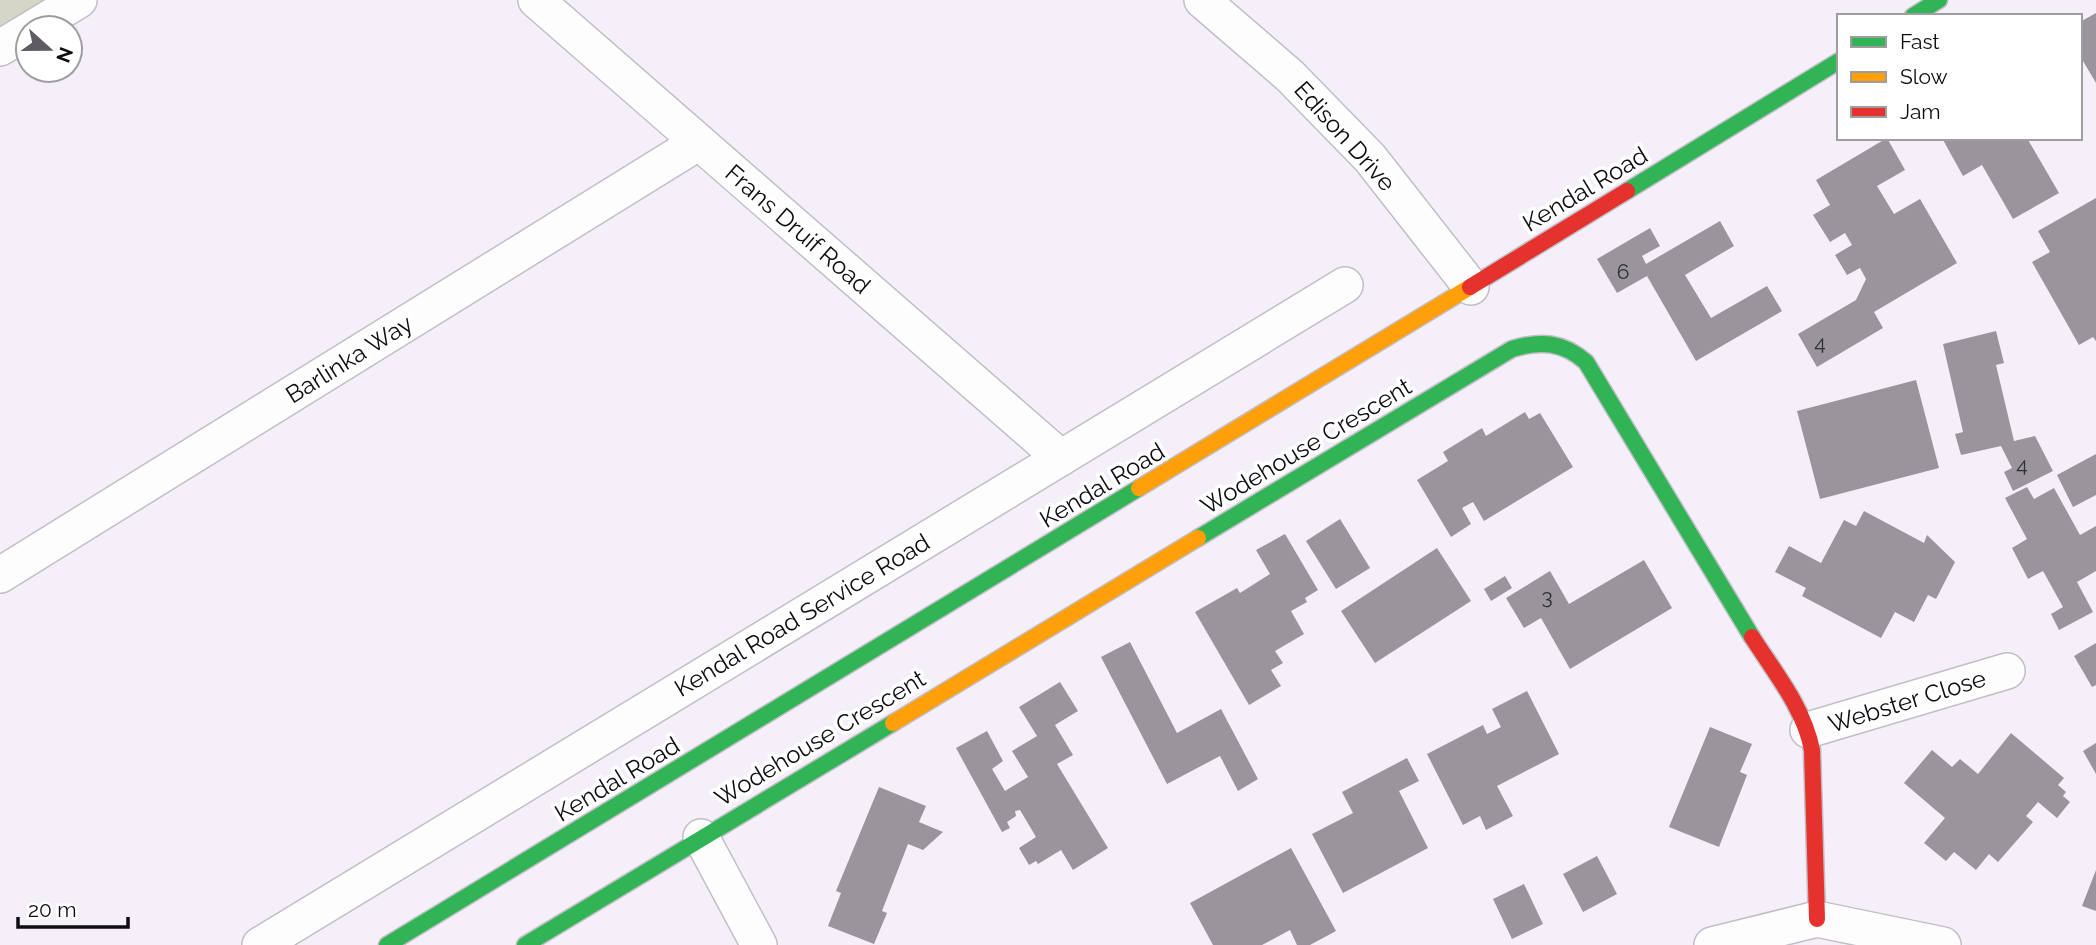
<svg xmlns="http://www.w3.org/2000/svg" width="2096" height="945" viewBox="0 0 2096 945" font-family="Raleway,sans-serif">
  <style>
    .green { fill: #d6d6c7 }
    .building { fill: #9a959d }
    .lines { fill: none; stroke-linecap: round; stroke-linejoin: round }
    .street-casing { stroke: #c2bec6; stroke-width: 38 }
    .fast-casing { stroke: #c2bec6; stroke-width: 19 }
    .slow-casing { stroke: #c2bec6; stroke-width: 19 }
    .jam-casing { stroke: #c2bec6; stroke-width: 19 }
    .street { stroke: #fefdfe; stroke-width: 35 }
    .fast { stroke: #30b455; stroke-width: 16 }
    .slow { stroke: #ff9f0a; stroke-width: 16 }
    .jam { stroke: #e5322d; stroke-width: 16 }
    .labels { text-anchor: middle; dominant-baseline: central; stroke-width: 7; stroke-linejoin: round; paint-order: stroke }
    .number-label { font-size: 21px; fill: #312e34 }
    .street-label { font-size: 24px; fill: #0e0b11; stroke: #fff }
  </style>
  <rect width="100%" height="100%" fill="#f5effa"/>
  <path class="green" d="M 0,0 L 79,0 L 0,48 Z"/>
  <path class="building" d="M 2096,13 L 2096,83 L 2083,61 L 2080,62 L 2080,22 Z
    M 1887,138 L 1905,170 L 1877,186 L 1894,214 L 1920,199 L 1957,263 L 1874,312 L 1883,328 L 1817,367 L 1798,334 L 1856,300 L 1866,279 L 1860,268 L 1847,275 L 1835,255 L 1852,245 L 1845,233 L 1830,242 L 1813,215 L 1830,205 L 1816,180 Z
    M 1942,138 L 2027,138 L 2059,193 L 2013,219 L 1982,165 L 1963,176 Z
    M 2096,198 L 2096,341 L 2093,337 L 2079,345 L 2032,262 L 2050,252 L 2038,231 Z
    M 1720,221 L 1734,246 L 1685,275 L 1711,318 L 1767,286 L 1782,311 L 1696,361 L 1647,276 L 1617,293 L 1597,259 L 1650,228 L 1660,246 L 1642,256 L 1646,264 Z
    M 1996,331 L 2004,363 L 1996,365 L 2014,441 L 2035,436 L 2053,471 L 2013,491 L 2004,472 L 2012,468 L 2001,446 L 1961,455 L 1955,434 L 1963,432 L 1943,344 Z
    M 1916,380 L 1939,468 L 1820,499 L 1797,411 Z
    M 1525,412 L 1529,419 L 1540,413 L 1573,467 L 1484,521 L 1473,502 L 1462,508 L 1471,524 L 1451,537 L 1417,480 L 1448,461 L 1443,452 L 1482,428 L 1486,436 Z
    M 2096,454 L 2096,495 L 2073,507 L 2057,475 Z
    M 2027,487 L 2034,499 L 2054,488 L 2080,535 L 2096,526 L 2096,571 L 2077,582 L 2093,612 L 2059,630 L 2051,614 L 2063,607 L 2043,571 L 2028,579 L 2012,548 L 2027,539 L 2005,498 Z
    M 1864,511 L 1924,543 L 1927,535 L 1955,562 L 1936,599 L 1928,595 L 1914,622 L 1895,612 L 1881,638 L 1802,596 L 1806,588 L 1775,572 L 1789,546 L 1821,563 L 1844,520 L 1856,526 Z
    M 1340,519 L 1370,568 L 1336,589 L 1306,541 Z
    M 1285,534 L 1318,590 L 1305,598 L 1307,602 L 1291,611 L 1304,634 L 1275,651 L 1283,663 L 1271,670 L 1281,686 L 1249,705 L 1195,612 L 1237,588 L 1240,593 L 1270,574 L 1256,550 Z
    M 1437,548 L 1471,601 L 1375,663 L 1341,611 Z
    M 1644,560 L 1672,608 L 1570,669 L 1541,618 L 1524,628 L 1506,598 L 1550,571 L 1569,604 Z
    M 1505,576 L 1512,588 L 1491,601 L 1484,589 Z
    M 1130,642 L 1177,733 L 1221,709 L 1258,779 L 1238,791 L 1220,756 L 1167,784 L 1101,657 Z
    M 2096,643 L 2096,685 L 2092,687 L 2074,656 Z
    M 1060,682 L 1078,711 L 1055,725 L 1073,755 L 1057,764 L 1108,848 L 1073,870 L 1061,850 L 1038,864 L 1036,861 L 1029,865 L 1019,848 L 1036,837 L 1020,810 L 1015,811 L 1016,816 L 1007,822 L 1010,828 L 1002,832 L 956,748 L 987,731 L 1003,761 L 992,769 L 1005,791 L 1028,777 L 1012,751 L 1037,736 L 1019,707 Z
    M 1527,691 L 1559,754 L 1497,786 L 1513,816 L 1486,830 L 1480,816 L 1463,825 L 1427,754 L 1483,725 L 1487,734 L 1501,727 L 1492,709 Z
    M 1710,727 L 1752,744 L 1740,772 L 1747,775 L 1719,847 L 1669,827 Z
    M 2011,733 L 2064,778 L 2058,785 L 2066,792 L 2063,796 L 2070,802 L 2057,818 L 2038,802 L 2026,816 L 2033,822 L 1998,862 L 1989,854 L 1976,870 L 1954,852 L 1946,861 L 1924,843 L 1945,818 L 1904,783 L 1932,750 L 1952,767 L 1960,759 L 1978,774 Z
    M 2096,743 L 2096,774 L 2083,751 Z
    M 1407,758 L 1419,781 L 1399,791 L 1428,848 L 1343,893 L 1312,834 L 1353,813 L 1342,792 Z
    M 879,787 L 926,806 L 919,822 L 943,832 L 923,850 L 908,844 L 882,911 L 887,913 L 874,944 L 828,926 L 841,893 L 836,891 Z
    M 1291,848 L 1336,931 L 1310,945 L 1297,945 L 1290,930 L 1262,945 L 1213,945 L 1190,903 Z
    M 1597,856 L 1617,894 L 1583,912 L 1563,874 Z
    M 2096,870 L 2096,911 L 2082,906 Z
    M 1524,884 L 1543,924 L 1512,939 L 1493,899 Z"/>
  <g class="lines">
    <defs>
      <path id="street" d="M 536,0 L 1061,458
        M 1202,0 L 1290,76 L 1370,158 L 1471,287
        M 33,28 L 79,0
        M 0,48 L 28,31
        M 0,575 L 699,142
        M 1808,730 L 2007,671
        M 701,837 L 759,945
        M 260,945 L 1345,285
        M 1712,945 L 1817,919 L 1943,945"/>
      <path id="fast" d="M 1913,16 L 1939,0
        M 1627,191 L 1839,61
        M 1198,538 L 1512,349 C 1541,340 1563,342 1586,362 L 1752,637
        M 387,945 L 1139,488
        M 525,945 L 893,723"/>
      <path id="slow" d="M 1139,488 L 1470,287
        M 893,723 L 1198,538"/>
      <path id="jam" d="M 1470,287 L 1627,191
        M 1752,637 C 1775,673 1804,708 1812,750 L 1817,919"/>
    </defs>
    <use href="#street" class="street-casing"/>
    <use href="#fast" class="fast-casing"/>
    <use href="#slow" class="slow-casing"/>
    <use href="#jam" class="jam-casing"/>
    <use href="#street" class="street"/>
    <use href="#fast" class="fast"/>
    <use href="#slow" class="slow"/>
    <use href="#jam" class="jam"/>
  </g>
  <g class="labels">
    <g class="number-label">
      <text x="1623" y="271">6</text>
      <text x="1820" y="342">4</text>
      <text x="2022" y="464">4</text>
      <text x="1547" y="596">3</text>
    </g>
    <g class="street-label">
      <text transform="translate(1345 136) rotate(48)">Edison Drive</text>
      <text transform="translate(1585 189) rotate(-31)">Kendal Road</text>
      <text transform="translate(798 229) rotate(41)">Frans Druif Road</text>
      <text transform="translate(349 359) rotate(-32)">Barlinka Way</text>
      <text transform="translate(1306 446) rotate(-31)">Wodehouse Crescent</text>
      <text transform="translate(1102 485) rotate(-31)">Kendal Road</text>
      <text transform="translate(802 615) rotate(-31)">Kendal Road Service Road</text>
      <text transform="translate(1907 701) rotate(-17)">Webster Close</text>
      <text transform="translate(820 738) rotate(-31)">Wodehouse Crescent</text>
      <text transform="translate(617 779) rotate(-31)">Kendal Road</text>
    </g>
  </g>
  <rect x="1837" y="14" width="245" height="126" fill="#ffffff" stroke="#9f9da0" stroke-width="2"/>
  <rect x="1851" y="37" width="35" height="10" fill="#30b455" stroke="#9f9da0" stroke-width="2"/>
  <text x="1900" y="49" font-size="21" fill="#0e0b11">Fast</text>
  <rect x="1851" y="72" width="35" height="10" fill="#ff9f0a" stroke="#9f9da0" stroke-width="2"/>
  <text x="1900" y="84" font-size="21" fill="#0e0b11">Slow</text>
  <rect x="1851" y="107" width="35" height="10" fill="#e5322d" stroke="#9f9da0" stroke-width="2"/>
  <text x="1900" y="119" font-size="21" fill="#0e0b11">Jam</text>
  <g transform="translate(49 49) rotate(111)"><circle r="33" fill="#ffffff" stroke="#9f9da0" stroke-width="2"/>
  <path d="M0-5L12 26L0 18L-12 26Z" fill="#5f5b63"/>
  <text y="-10" font-size="19" font-weight="bold" text-anchor="middle" fill="#0e0b11">N</text>
  </g>
  <path d="M18 917v10h110v-10" fill="none" stroke="#0e0b11" stroke-width="3.5"/>
  <text x="28" y="917" font-size="21" fill="#0e0b11" stroke="#ffffff" stroke-width="5" paint-order="stroke">20 m</text>
</svg>
